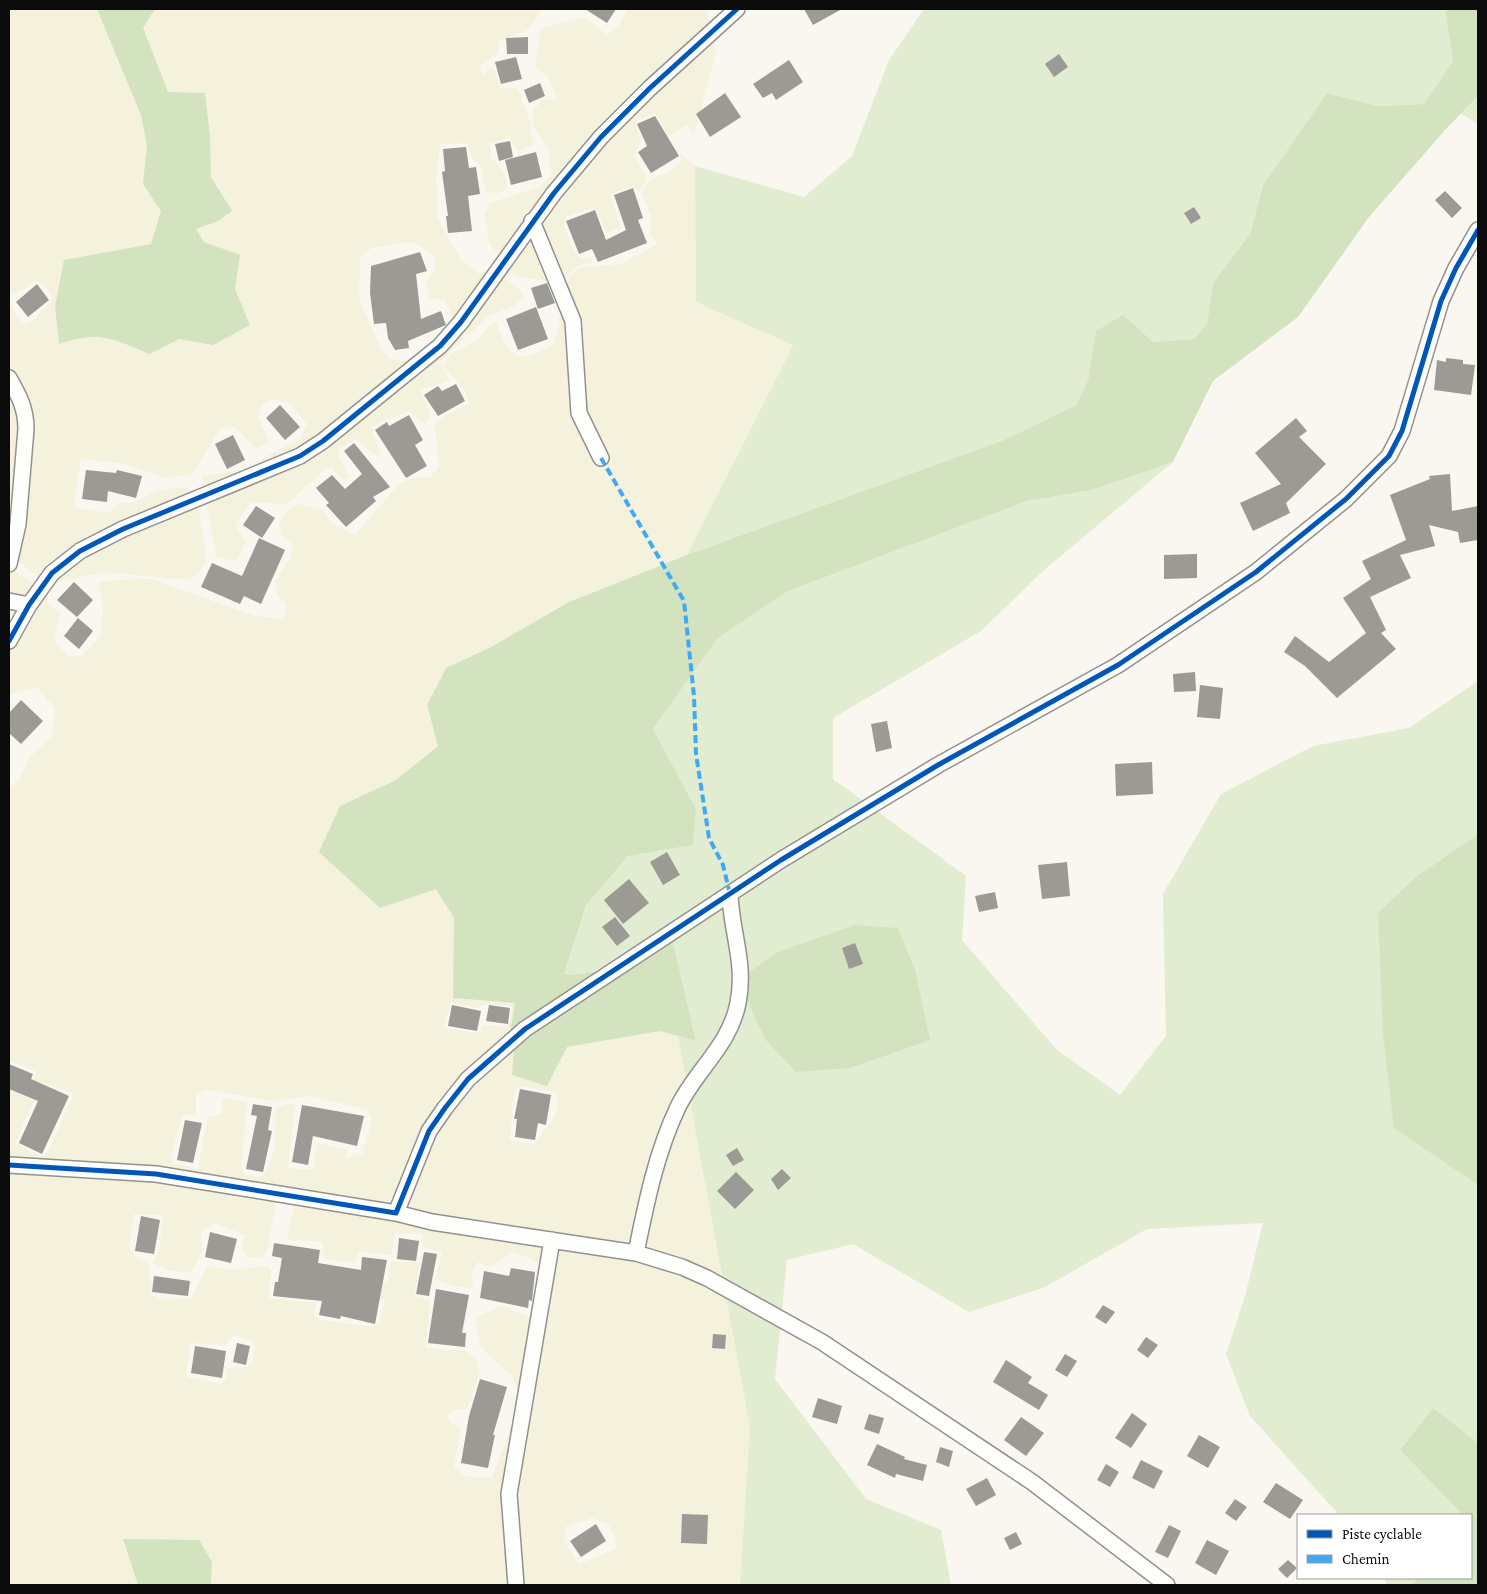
<svg xmlns="http://www.w3.org/2000/svg" width="1487" height="1594" viewBox="0 0 1487 1594" font-family="'Crimson Pro',serif">
  <style>
    .farmland { fill: #f4f1dd; fill-rule: evenodd }
    .green { fill: #e2ecd1 }
    .forest { fill: #d3e3c0 }
    .building { fill: #9c9a95 }
    .lines { fill: none; stroke-linecap: round; stroke-linejoin: round }
    .street-casing { stroke: #92918e; stroke-width: 18 }
    .street { stroke: #fefefd; stroke-width: 15 }
    .quiet { stroke: #3fa9f5; stroke-width: 4; stroke-dasharray: 8 4; stroke-linecap: butt }
    .cycleway-casing { stroke: #fff; stroke-width: 8 }
    .cycleway { stroke: #0057b8; stroke-width: 5 }
  </style>
  <rect width="100%" height="100%" fill="#f9f7ef"/>
  <path class="farmland" d="M 9,9 L 543,9 L 528,30 L 500,40 L 498,54 L 479,66 L 483,75 L 491,68 L 496,71 L 500,89 L 517,88 L 530,121 L 533,145 L 518,151 L 509,137 L 490,143 L 491,157 L 504,173 L 507,187 L 501,192 L 486,193 L 481,167 L 471,156 L 468,143 L 440,144 L 436,177 L 438,219 L 461,260 L 479,274 L 491,269 L 515,285 L 524,296 L 514,306 L 488,316 L 468,336 L 457,326 L 444,299 L 430,298 L 426,284 L 434,272 L 436,258 L 425,249 L 412,242 L 399,243 L 371,248 L 360,257 L 359,299 L 381,349 L 390,359 L 403,361 L 440,343 L 453,329 L 465,339 L 440,362 L 450,380 L 421,390 L 430,415 L 426,425 L 408,411 L 371,427 L 381,455 L 374,455 L 356,439 L 340,448 L 338,455 L 349,478 L 342,479 L 332,468 L 325,469 L 287,504 L 251,502 L 235,525 L 246,542 L 236,561 L 216,557 L 202,477 L 242,470 L 301,438 L 307,424 L 289,403 L 274,399 L 262,404 L 258,417 L 270,443 L 255,448 L 235,427 L 220,428 L 192,475 L 163,477 L 123,463 L 81,459 L 73,507 L 109,513 L 119,503 L 133,503 L 156,491 L 184,487 L 196,493 L 207,561 L 199,573 L 188,580 L 103,572 L 48,584 L 15,559 L 9,536 L 9,299 L 14,311 L 24,324 L 32,321 L 52,301 L 51,294 L 42,283 L 35,281 L 17,293 L 9,292 Z
    M 628,9 L 707,9 L 716,52 L 694,136 L 687,125 L 669,136 L 680,154 L 695,166 L 696,302 L 793,344 L 687,555 L 569,602 L 491,647 L 446,668 L 427,705 L 438,745 L 396,780 L 340,806 L 436,889 L 454,918 L 453,998 L 515,1003 L 510,1032 L 567,1047 L 660,1031 L 678,1036 L 750,1427 L 740,1585 L 211,1585 L 212,1562 L 123,1539 L 138,1585 L 9,1585 L 9,1090 L 34,1101 L 15,1143 L 43,1157 L 48,1152 L 74,1094 L 43,1082 L 37,1097 L 28,1094 L 37,1072 L 9,1060 L 9,788 L 19,780 L 31,756 L 52,737 L 55,708 L 37,687 L 9,694 L 9,567 L 46,592 L 48,605 L 60,612 L 54,639 L 68,657 L 81,656 L 100,637 L 103,610 L 99,583 L 112,580 L 151,579 L 255,616 L 283,619 L 287,605 L 277,594 L 276,581 L 291,557 L 293,544 L 282,536 L 279,522 L 287,511 L 298,504 L 324,510 L 331,523 L 355,535 L 397,486 L 409,479 L 430,477 L 439,467 L 435,426 L 444,415 L 470,404 L 464,390 L 443,365 L 452,353 L 477,340 L 495,321 L 506,346 L 516,356 L 530,356 L 554,345 L 569,277 L 579,268 L 621,264 L 657,244 L 649,232 L 652,218 L 642,193 L 648,181 L 673,170 L 682,159 L 655,113 L 636,121 L 640,141 L 635,157 L 647,178 L 639,192 L 632,186 L 610,195 L 621,228 L 606,233 L 595,207 L 565,217 L 564,227 L 575,252 L 579,258 L 592,258 L 592,262 L 575,267 L 563,283 L 514,276 L 489,242 L 484,215 L 490,203 L 541,186 L 551,175 L 548,148 L 533,125 L 533,111 L 542,100 L 557,100 L 548,75 L 535,69 L 541,28 L 584,17 L 607,35 L 618,26 ZM 451,1002 L 478,1008 L 488,1003 L 512,1006 L 509,1025 L 506,1027 L 483,1025 L 478,1033 L 444,1028 ZM 519,1086 L 557,1092 L 557,1108 L 552,1121 L 543,1131 L 534,1145 L 510,1140 L 514,1092 ZM 206,1089 L 272,1101 L 309,1096 L 367,1109 L 372,1120 L 362,1154 L 345,1159 L 348,1150 L 317,1143 L 313,1170 L 288,1168 L 295,1103 L 285,1105 L 276,1108 L 275,1147 L 268,1168 L 262,1177 L 246,1175 L 241,1167 L 247,1102 L 222,1098 L 222,1114 L 208,1117 L 198,1168 L 173,1164 L 171,1155 L 183,1114 L 196,1116 L 196,1095 ZM 276,1201 L 295,1202 L 287,1239 L 323,1242 L 324,1259 L 355,1263 L 358,1251 L 391,1255 L 395,1233 L 423,1234 L 422,1246 L 442,1253 L 435,1280 L 457,1287 L 474,1288 L 471,1274 L 478,1262 L 491,1267 L 513,1252 L 541,1263 L 539,1314 L 526,1316 L 501,1306 L 475,1318 L 481,1347 L 512,1376 L 521,1402 L 492,1478 L 465,1476 L 454,1467 L 461,1428 L 450,1422 L 448,1415 L 453,1410 L 467,1409 L 480,1373 L 476,1359 L 467,1351 L 425,1348 L 430,1300 L 414,1296 L 420,1262 L 391,1262 L 387,1284 L 356,1280 L 353,1293 L 385,1299 L 380,1323 L 374,1327 L 320,1320 L 315,1316 L 316,1303 L 269,1298 L 271,1271 L 267,1266 L 234,1270 L 207,1267 L 191,1298 L 165,1300 L 151,1295 L 149,1262 L 136,1258 L 129,1247 L 134,1214 L 163,1215 L 159,1253 L 152,1263 L 172,1271 L 190,1272 L 195,1267 L 202,1251 L 201,1231 L 215,1223 L 245,1235 L 241,1247 L 248,1258 L 262,1257 L 267,1251 ZM 233,1335 L 253,1341 L 255,1348 L 252,1362 L 247,1367 L 227,1368 L 226,1381 L 220,1384 L 186,1377 L 190,1343 L 225,1345 ZM 592,1518 L 608,1524 L 615,1536 L 616,1549 L 579,1564 L 564,1541 L 565,1527 Z"/>
  <path class="green" d="M 924,9 L 1445,9 L 1453,61 L 1424,104 L 1378,106 L 1327,93 L 1263,185 L 1250,234 L 1213,283 L 1207,325 L 1194,339 L 1153,342 L 1096,331 L 1088,380 L 1076,405 L 1004,440 L 687,555 L 793,345 L 696,302 L 695,166 L 804,197 L 852,156 L 889,60 Z
    M 1478,96 L 1478,124 L 1461,114 Z
    M 1173,462 L 1044,570 L 981,631 L 833,718 L 833,779 L 966,876 L 962,940 L 1056,1049 L 1120,1095 L 1166,1036 L 1163,894 L 1221,794 L 1313,746 L 1409,728 L 1478,681 L 1478,834 L 1417,876 L 1466,1177 L 1478,1185 L 1478,1443 L 1433,1409 L 1400,1450 L 1463,1515 L 1339,1515 L 1250,1416 L 1226,1354 L 1245,1296 L 1263,1223 L 1147,1229 L 1045,1287 L 969,1312 L 853,1244 L 787,1260 L 775,1379 L 866,1499 L 941,1530 L 951,1585 L 740,1585 L 750,1427 L 678,1036 L 696,1041 L 672,938 L 584,975 L 564,974 L 586,905 L 628,856 L 693,845 L 696,809 L 653,729 L 717,639 L 786,592 L 1027,501 L 1092,490 Z
    M 1385,1578 L 1419,1578 L 1412,1585 L 1386,1585 Z"/>
  <path class="forest" d="M 97,9 L 155,9 L 143,28 L 168,92 L 205,93 L 210,136 L 211,177 L 232,211 L 218,221 L 196,229 L 204,242 L 240,255 L 235,289 L 250,325 L 213,345 L 179,339 L 150,354 C 113,339 100,330 59,344 L 55,306 L 64,260 L 151,244 L 161,211 L 143,184 L 147,146 L 141,115 Z
    M 1445,9 L 1478,9 L 1478,96 L 1445,130 L 1369,217 L 1298,317 L 1213,381 L 1173,462 L 1092,490 L 1027,501 L 786,592 L 717,639 L 653,729 L 696,809 L 693,845 L 628,856 L 586,905 L 564,974 C 597,979 642,952 672,938 L 696,1041 L 660,1031 L 567,1047 L 547,1086 L 512,1075 L 514,1047 L 510,1032 L 515,1003 L 453,998 L 454,918 L 436,889 L 380,908 L 319,852 L 340,806 L 396,780 L 438,746 L 427,705 L 446,668 L 491,647 L 569,602 L 687,555 L 1004,440 L 1076,405 L 1088,380 L 1096,331 L 1123,315 L 1153,342 L 1194,339 L 1207,324 L 1213,283 L 1250,234 L 1263,185 L 1327,93 L 1378,106 L 1424,104 L 1453,61 Z
    M 1478,834 L 1478,1185 L 1394,1128 L 1383,1033 L 1378,913 L 1417,876 Z
    M 854,925 L 898,928 L 915,970 L 930,1040 L 850,1068 L 796,1072 L 765,1039 L 738,980 L 776,953 Z
    M 1433,1408 L 1478,1443 L 1478,1585 L 1412,1585 L 1419,1578 L 1471,1578 L 1471,1515 L 1463,1515 L 1400,1450 Z
    M 123,1539 L 199,1540 L 212,1562 L 211,1585 L 138,1585 Z"/>
  <path class="building" d="M 585,9 L 616,9 L 607,23 Z
    M 804,9 L 842,9 L 813,25 Z
    M 528,37 L 528,54 L 507,54 L 506,38 Z
    M 1059,54 L 1068,67 L 1054,77 L 1045,64 Z
    M 516,57 L 522,79 L 501,84 L 495,62 Z
    M 789,60 L 803,82 L 776,100 L 772,93 L 763,98 L 753,84 Z
    M 540,83 L 545,96 L 529,103 L 524,90 Z
    M 725,93 L 741,117 L 710,137 L 696,114 Z
    M 655,116 L 679,156 L 651,173 L 638,152 L 647,146 L 637,124 Z
    M 510,141 L 513,157 L 499,161 L 495,144 Z
    M 466,147 L 469,168 L 476,167 L 480,194 L 468,196 L 472,231 L 448,233 L 446,216 L 448,216 L 442,172 L 445,171 L 443,149 Z
    M 536,152 L 542,177 L 511,185 L 505,160 Z
    M 633,188 L 643,218 L 638,220 L 647,243 L 598,262 L 592,249 L 579,254 L 566,221 L 595,210 L 606,240 L 626,230 L 614,195 Z
    M 1445,191 L 1462,208 L 1452,218 L 1435,200 Z
    M 1194,207 L 1201,218 L 1191,224 L 1184,213 Z
    M 420,252 L 427,271 L 416,274 L 421,319 L 441,311 L 446,325 L 408,341 L 409,348 L 395,350 L 388,338 L 386,323 L 374,324 L 370,293 L 371,266 Z
    M 547,283 L 555,303 L 538,309 L 531,288 Z
    M 37,284 L 49,300 L 28,317 L 16,302 Z
    M 536,307 L 548,339 L 518,350 L 506,319 Z
    M 1446,358 L 1463,360 L 1463,364 L 1475,365 L 1471,395 L 1434,390 L 1437,360 L 1446,362 Z
    M 456,384 L 465,401 L 438,416 L 424,395 L 438,386 L 442,391 Z
    M 280,405 L 300,427 L 285,440 L 266,418 Z
    M 409,415 L 423,440 L 415,445 L 427,466 L 406,478 L 375,430 L 387,422 L 389,426 Z
    M 1296,418 L 1307,431 L 1299,437 L 1326,464 L 1286,503 L 1290,513 L 1253,531 L 1240,503 L 1281,484 L 1255,453 Z
    M 233,435 L 245,460 L 227,469 L 215,444 Z
    M 354,443 L 390,487 L 373,497 L 376,501 L 346,527 L 326,505 L 329,503 L 316,488 L 332,475 L 345,489 L 362,474 L 344,451 Z
    M 86,470 L 116,473 L 117,470 L 142,476 L 136,498 L 108,491 L 107,502 L 82,499 Z
    M 1450,474 L 1452,511 L 1478,506 L 1478,540 L 1460,543 L 1458,532 L 1429,525 L 1435,546 L 1400,555 L 1411,578 L 1370,597 L 1386,630 L 1381,633 L 1396,649 L 1337,698 L 1305,666 L 1284,652 L 1295,636 L 1329,662 L 1366,633 L 1343,598 L 1371,579 L 1362,561 L 1406,540 L 1390,495 L 1430,479 L 1429,476 Z
    M 256,506 L 275,518 L 262,538 L 243,525 Z
    M 259,538 L 285,550 L 261,604 L 244,596 L 240,604 L 201,587 L 212,563 L 242,576 Z
    M 1197,554 L 1197,578 L 1164,579 L 1164,555 Z
    M 74,582 L 93,600 L 77,617 L 57,600 Z
    M 78,618 L 93,631 L 79,649 L 64,636 Z
    M 1195,672 L 1196,691 L 1174,692 L 1173,674 Z
    M 1200,685 L 1223,688 L 1220,719 L 1197,717 Z
    M 21,700 L 43,721 L 21,744 L 9,733 L 9,713 Z
    M 887,721 L 892,748 L 876,752 L 871,724 Z
    M 1152,762 L 1153,794 L 1116,796 L 1115,764 Z
    M 667,852 L 680,875 L 663,885 L 650,862 Z
    M 1067,862 L 1070,896 L 1042,899 L 1038,865 Z
    M 629,879 L 649,903 L 623,924 L 604,900 Z
    M 995,892 L 998,908 L 979,912 L 975,896 Z
    M 615,917 L 630,936 L 617,946 L 602,927 Z
    M 855,943 L 863,964 L 849,969 L 842,948 Z
    M 452,1005 L 481,1011 L 477,1031 L 448,1026 Z
    M 489,1005 L 510,1008 L 508,1024 L 486,1021 Z
    M 9,1064 L 33,1074 L 31,1079 L 69,1096 L 42,1154 L 19,1143 L 38,1101 L 9,1089 Z
    M 520,1089 L 551,1095 L 546,1125 L 538,1123 L 535,1140 L 515,1137 L 517,1119 L 514,1119 Z
    M 253,1104 L 272,1107 L 268,1130 L 272,1131 L 263,1172 L 246,1169 L 257,1116 L 251,1115 Z
    M 302,1105 L 364,1116 L 357,1146 L 313,1136 L 308,1165 L 292,1162 Z
    M 185,1120 L 202,1123 L 193,1163 L 177,1160 Z
    M 737,1148 L 744,1160 L 733,1166 L 726,1155 Z
    M 782,1169 L 791,1178 L 778,1190 L 771,1179 Z
    M 736,1172 L 754,1190 L 735,1209 L 717,1191 Z
    M 141,1216 L 160,1220 L 154,1254 L 135,1251 Z
    M 210,1232 L 237,1239 L 231,1263 L 205,1257 Z
    M 399,1238 L 419,1241 L 416,1261 L 397,1259 Z
    M 274,1243 L 320,1250 L 318,1263 L 361,1270 L 362,1257 L 387,1260 L 375,1324 L 341,1316 L 340,1319 L 319,1315 L 322,1301 L 273,1296 L 275,1282 L 278,1282 L 282,1258 L 272,1256 Z
    M 424,1252 L 437,1254 L 429,1296 L 416,1294 Z
    M 511,1268 L 535,1272 L 532,1301 L 529,1300 L 528,1308 L 480,1298 L 484,1271 L 509,1276 Z
    M 154,1276 L 190,1281 L 188,1296 L 152,1292 Z
    M 436,1289 L 469,1295 L 462,1333 L 466,1333 L 465,1347 L 428,1343 Z
    M 1103,1305 L 1115,1312 L 1106,1324 L 1095,1317 Z
    M 713,1334 L 726,1335 L 725,1349 L 712,1348 Z
    M 1146,1337 L 1158,1345 L 1148,1358 L 1137,1350 Z
    M 237,1343 L 250,1346 L 246,1365 L 233,1362 Z
    M 195,1346 L 226,1351 L 222,1378 L 191,1373 Z
    M 1065,1354 L 1077,1361 L 1067,1377 L 1055,1370 Z
    M 1006,1360 L 1032,1377 L 1028,1383 L 1048,1395 L 1039,1410 L 993,1382 Z
    M 480,1379 L 507,1387 L 493,1435 L 495,1435 L 488,1468 L 461,1463 L 469,1416 Z
    M 818,1398 L 842,1406 L 837,1424 L 812,1417 Z
    M 1132,1413 L 1147,1424 L 1131,1448 L 1115,1438 Z
    M 869,1414 L 884,1418 L 879,1434 L 864,1429 Z
    M 1021,1417 L 1044,1433 L 1026,1456 L 1004,1440 Z
    M 1199,1435 L 1220,1447 L 1208,1468 L 1187,1456 Z
    M 877,1444 L 905,1457 L 904,1459 L 927,1465 L 923,1481 L 896,1474 L 895,1478 L 867,1465 Z
    M 940,1447 L 953,1451 L 949,1467 L 936,1462 Z
    M 1141,1460 L 1163,1471 L 1154,1489 L 1132,1478 Z
    M 1106,1464 L 1119,1472 L 1110,1487 L 1097,1480 Z
    M 987,1478 L 996,1495 L 976,1506 L 966,1489 Z
    M 1276,1483 L 1303,1500 L 1290,1519 L 1263,1502 Z
    M 1235,1499 L 1247,1507 L 1236,1521 L 1225,1513 Z
    M 682,1514 L 708,1515 L 707,1544 L 681,1543 Z
    M 596,1524 L 606,1541 L 581,1557 L 570,1541 Z
    M 1169,1525 L 1181,1531 L 1168,1558 L 1155,1552 Z
    M 1016,1532 L 1022,1544 L 1010,1550 L 1004,1538 Z
    M 1207,1540 L 1229,1551 L 1216,1575 L 1195,1563 Z
    M 1288,1560 L 1297,1568 L 1287,1578 L 1278,1569 Z"/>
  <g class="lines">
    <defs>
      <path id="street" d="M 532,221 L 573,321 L 579,413 L 601,458
        M 9,378 C 19,396 26,408 26,429 L 18,524 L 9,564
        M 9,601 L 29,605
        M 9,641 L 29,605 L 52,573 L 80,551 L 123,529 L 300,456 L 323,441 L 440,346 L 461,322 L 554,193 L 601,137 L 650,88 L 737,9
        M 9,1165 L 156,1174 L 396,1213 L 429,1131 L 445,1108 L 468,1079 L 525,1029 L 781,860 L 938,765 L 1118,665 L 1256,572 L 1346,499 L 1389,456 L 1402,431 L 1441,301 L 1456,268 L 1478,230
        M 396,1213 L 432,1222 L 636,1253 L 682,1267 L 707,1278 L 822,1342 L 1032,1482 L 1167,1585
        M 636,1253 C 646,1204 656,1153 678,1107 C 696,1070 730,1045 738,1003 C 746,963 731,932 730,894
        M 516,1585 L 509,1494 L 552,1240"/>
    </defs>
    <use href="#street" class="street-casing"/>
    <use href="#street" class="street"/>
    <path class="quiet" d="M 601,458 L 684,601 L 694,696 L 696,754 L 709,838 L 723,865 L 730,894"/>
    <defs>
      <path id="cycleway" d="M 9,641 L 29,605 L 52,573 L 80,551 L 123,529 L 300,456 L 323,441 L 440,346 L 461,322 L 554,193 L 601,137 L 650,88 L 737,9
        M 9,1165 L 156,1174 L 396,1213 L 429,1131 L 445,1108 L 468,1079 L 525,1029 L 781,860 L 938,765 L 1118,665 L 1256,572 L 1346,499 L 1389,456 L 1402,431 L 1441,301 L 1456,268 L 1478,230"/>
    </defs>
    <use href="#cycleway" class="cycleway-casing"/>
    <use href="#cycleway" class="cycleway"/>
  </g>
  <rect width="1487" height="1594" fill="none" stroke="#0b0b0b" stroke-width="20"/>
  <rect x="1297" y="1514" width="175" height="65" fill="#ffffff" stroke="#9d9d9d"/>
  <rect x="1307" y="1530" width="25" height="8" fill="#0057b8" stroke="#9d9d9d"/>
  <text x="1342" y="1539" font-size="15" fill="#0b0b0b">Piste cyclable</text>
  <rect x="1307" y="1555" width="25" height="8" fill="#3fa9f5" stroke="#9d9d9d"/>
  <text x="1342" y="1564" font-size="15" fill="#0b0b0b">Chemin</text>
</svg>
